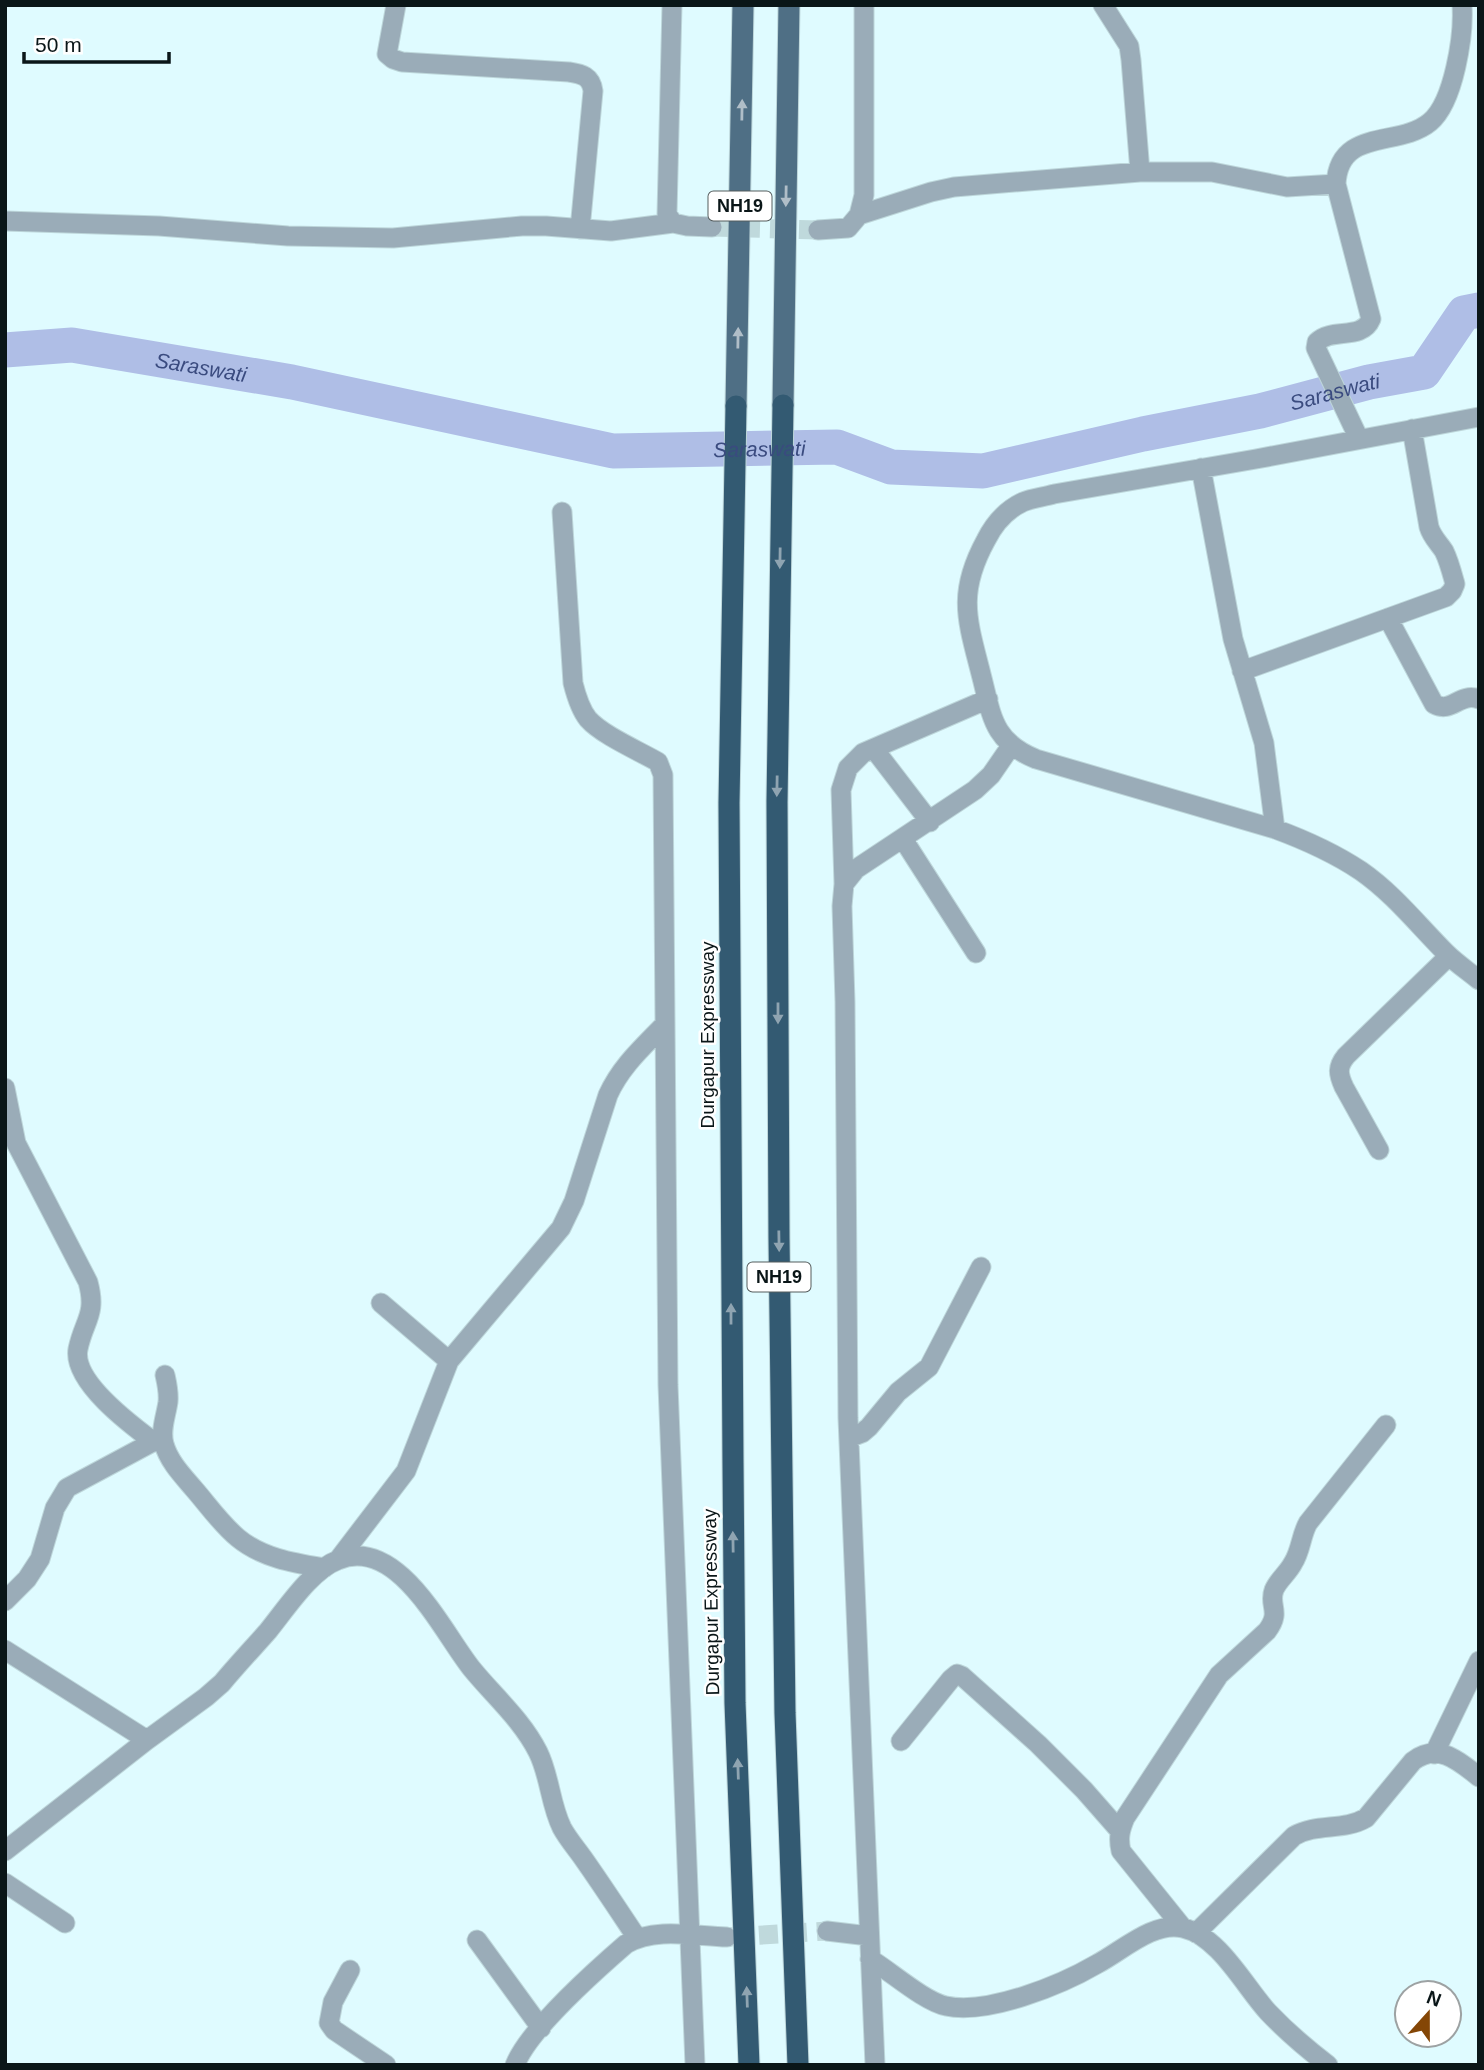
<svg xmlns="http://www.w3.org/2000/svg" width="1484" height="2070" viewBox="0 0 1484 2070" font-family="Arial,sans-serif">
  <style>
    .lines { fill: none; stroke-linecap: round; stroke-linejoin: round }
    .river { stroke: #afbee6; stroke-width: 35 }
    .street-tunnel { stroke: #bfd9dc; stroke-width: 19; stroke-dasharray: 19 10; stroke-linecap: butt }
    .street-casing { stroke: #bdd6da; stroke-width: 21 }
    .primary-casing { stroke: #bdd6da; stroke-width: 23 }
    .highway-casing { stroke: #bdd6da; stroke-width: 23 }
    .street { stroke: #9aacb8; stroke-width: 19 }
    .primary { stroke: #4f6f85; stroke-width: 21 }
    .highway { stroke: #335a72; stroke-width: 21 }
    .oneway { fill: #b0bec8 }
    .oneway2 { fill: #8fa4b1 }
    .labels { text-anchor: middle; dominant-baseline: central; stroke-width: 5; stroke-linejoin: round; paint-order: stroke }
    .shield { fill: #fff; stroke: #545c5d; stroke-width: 2 }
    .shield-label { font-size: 18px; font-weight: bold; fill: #0a1618 }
    .street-label { font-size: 19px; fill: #0a1618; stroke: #fff }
    .water-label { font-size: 21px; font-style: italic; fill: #3a4b7f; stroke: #fff }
  </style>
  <rect width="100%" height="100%" fill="#dffbff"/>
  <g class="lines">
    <path class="river" id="s1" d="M 5,350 L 72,345 L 292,382 L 613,451 L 837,447 L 891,467 L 983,471 L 1143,434 L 1260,411 L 1369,382 L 1424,372 L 1464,313 L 1479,310"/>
    <path class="street-tunnel" d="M 712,227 L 818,230
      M 730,1937 L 827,1931"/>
    <defs>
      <path id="street" d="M 396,5 L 387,54 L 393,59 L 402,62 L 569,72 C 582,74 591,76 593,91 L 580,229
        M 672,5 L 667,214 L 673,223 L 687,226 L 712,227
        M 1103,5 L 1129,46 L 1131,60 L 1140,172
        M 859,215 L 931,192 L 954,187 L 1140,172 L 1212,172 L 1287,187 L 1336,184
        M 5,221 L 159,226 L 288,236 L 393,238 L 522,226 L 546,226 L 611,231 L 673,223
        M 818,230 L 848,228 L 859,215 L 864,195 L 864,5
        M 1479,417 L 1256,459 L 1054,494 C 1044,497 1032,498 1023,502 C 1006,510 994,524 986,540 C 957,593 967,619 981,674 C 992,716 992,741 1036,759 L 1275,829 C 1305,840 1334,853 1361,871 C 1394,894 1418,925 1446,953 C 1456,963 1468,971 1479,980
        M 1359,439 L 1316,348 L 1317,342 C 1332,327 1362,341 1371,319 L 1336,184 C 1339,127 1399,148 1430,122 C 1454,102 1464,35 1462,5
        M 1201,468 L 1233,639 L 1264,743 L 1275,829
        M 562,512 L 573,683 C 576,695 580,709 588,719 C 602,735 639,751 658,762 L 663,775 L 668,1385 L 695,2065
        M 1388,618 L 1434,704 C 1452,714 1459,692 1479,699
        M 1242,671 L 1446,597 L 1452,591 L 1455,584 C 1452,573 1449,561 1444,551 C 1438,542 1432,537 1429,527 L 1412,429
        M 874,749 L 930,822
        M 903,839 L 976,953
        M 844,884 L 841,790 L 848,768 L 863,753 L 988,699
        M 5,1088 L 16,1143 L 88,1282 C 97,1315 84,1320 78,1349 C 72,1381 131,1425 154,1442
        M 1379,1150 L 1344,1087 C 1338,1074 1337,1067 1346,1056 L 1449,956
        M 381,1303 L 449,1361
        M 165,1375 C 167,1384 169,1392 168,1402 C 166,1416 160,1430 164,1444 C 169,1462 183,1476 194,1489 C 208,1505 221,1524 238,1538 C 262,1558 294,1563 324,1568
        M 849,1438 L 862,1433 L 869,1427 L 898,1392 L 929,1367 L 981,1267
        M 338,1560 L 406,1471 L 449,1361 L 561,1228 L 574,1201 L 608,1095 C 621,1066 643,1047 665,1024
        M 5,1601 L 27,1579 L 40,1559 L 55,1508 L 67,1488 L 162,1437
        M 5,1650 L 147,1740
        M 901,1741 L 951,1679 L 957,1674 L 962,1676 L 1038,1744 L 1084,1790 L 1120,1831
        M 1434,1754 L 1479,1661
        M 5,1851 L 147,1740 L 206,1697 L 222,1683 C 237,1665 253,1648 268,1631 C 286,1609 311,1570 338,1560 C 398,1535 443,1633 472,1669 C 494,1696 522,1720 538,1752 C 550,1776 550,1804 562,1828 C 568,1839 576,1848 583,1858 C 602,1885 619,1911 637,1938
        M 5,1883 L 65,1923
        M 1183,1928 L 1121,1851 C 1118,1838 1120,1830 1125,1818 L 1219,1675 L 1267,1631 C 1282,1611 1268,1606 1274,1590 C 1278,1580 1288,1573 1293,1563 C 1301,1551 1301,1535 1308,1523 L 1386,1425
        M 827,1931 L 869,1936
        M 1196,1933 L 1294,1836 C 1316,1823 1344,1831 1366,1818 L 1413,1761 C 1438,1742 1459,1761 1479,1777
        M 477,1940 L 541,2028
        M 870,1959 C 890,1971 925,2002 946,2006 C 988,2015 1061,1985 1097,1964 C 1122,1951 1153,1921 1183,1928 C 1219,1936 1245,1987 1268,2012 C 1287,2032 1307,2049 1328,2065
        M 350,1970 L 333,2002 L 329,2023 L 334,2030 L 386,2065
        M 515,2065 C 529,2029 596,1970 626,1944 C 655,1927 694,1936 727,1937
        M 875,2065 L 848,1418 L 845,1002 L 842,906 L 844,884 L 856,869 L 975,790 L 991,775 L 1011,746"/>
      <path id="primary" d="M 783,405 L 789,5
        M 736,406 L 743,5"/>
      <path id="highway" d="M 783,405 L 777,802 L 779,1237 L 785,1713 L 798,2065
        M 736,406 L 729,803 L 733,1463 L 735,1703 L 749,2065"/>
    </defs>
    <use href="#street" class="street-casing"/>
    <use href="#primary" class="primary-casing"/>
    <use href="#highway" class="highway-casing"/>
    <use href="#street" class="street"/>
    <use href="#primary" class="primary"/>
    <use href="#highway" class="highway"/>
  </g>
  <defs><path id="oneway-solid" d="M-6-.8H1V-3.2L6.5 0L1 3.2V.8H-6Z" transform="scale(1.75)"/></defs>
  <g class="oneway">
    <use href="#oneway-solid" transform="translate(742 110) rotate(-89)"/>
    <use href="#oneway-solid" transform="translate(786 196) rotate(91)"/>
    <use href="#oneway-solid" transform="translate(738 338) rotate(-89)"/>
  </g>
  <g class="oneway2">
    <use href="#oneway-solid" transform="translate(780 558) rotate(91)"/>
    <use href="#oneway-solid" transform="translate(777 786) rotate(91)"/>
    <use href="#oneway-solid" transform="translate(778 1013) rotate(90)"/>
    <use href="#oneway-solid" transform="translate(779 1241) rotate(89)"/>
    <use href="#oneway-solid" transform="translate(731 1314) rotate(-90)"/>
    <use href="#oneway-solid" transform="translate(733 1542) rotate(-91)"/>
    <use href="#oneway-solid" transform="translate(738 1769) rotate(-92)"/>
    <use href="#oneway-solid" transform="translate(747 1997) rotate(-92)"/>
  </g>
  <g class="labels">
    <g class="shield">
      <rect x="708.5" y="191.5" width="63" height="29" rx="5"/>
      <rect x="747.5" y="1262.5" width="63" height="29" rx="5"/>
    </g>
    <g class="shield-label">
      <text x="740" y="206">NH19</text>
      <text x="779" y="1277">NH19</text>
    </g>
    <g class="street-label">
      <text transform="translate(707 1035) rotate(-90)">Durgapur Expressway</text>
      <text transform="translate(711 1602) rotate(-91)">Durgapur Expressway</text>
    </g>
    <g class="water-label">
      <text stroke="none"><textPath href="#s1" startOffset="198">Saraswati</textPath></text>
      <text stroke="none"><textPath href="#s1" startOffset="1353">Saraswati</textPath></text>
      <text stroke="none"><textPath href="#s1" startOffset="765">Saraswati</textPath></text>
    </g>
  </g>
  <rect width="1484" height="2070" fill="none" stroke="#0a1618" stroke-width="14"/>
  <g transform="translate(1428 2014) rotate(21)"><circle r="33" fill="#ffffff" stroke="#9da2a3" stroke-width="2"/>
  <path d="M0-5L12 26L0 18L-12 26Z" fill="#844606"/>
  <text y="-10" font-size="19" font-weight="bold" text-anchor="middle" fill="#0a1618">N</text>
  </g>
  <path d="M24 52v10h145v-10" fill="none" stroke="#0a1618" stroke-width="3.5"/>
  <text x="35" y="52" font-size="21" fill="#0a1618" stroke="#ffffff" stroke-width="5" paint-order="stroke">50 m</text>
</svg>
